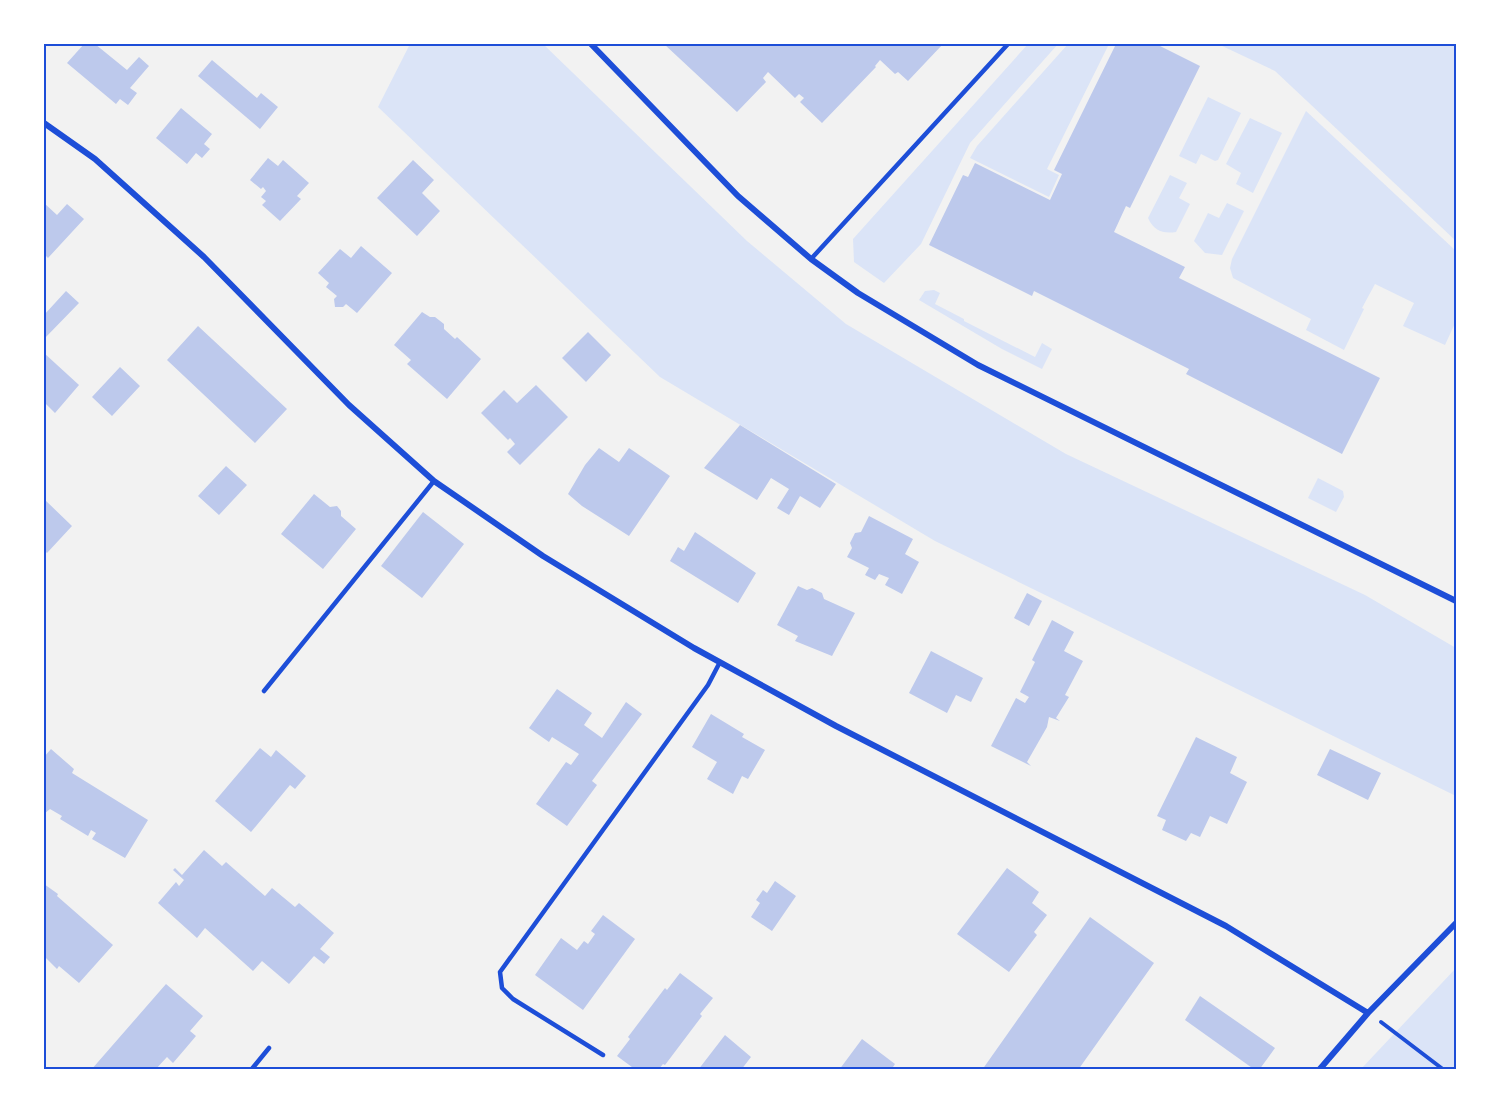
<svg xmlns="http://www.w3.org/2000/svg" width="1500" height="1113" viewBox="0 0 1500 1113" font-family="Manrope,sans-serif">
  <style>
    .green { fill: #dbe4f7 }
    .building { fill: #bdc9ec }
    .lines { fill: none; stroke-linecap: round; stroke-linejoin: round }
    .path { stroke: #1d4ed8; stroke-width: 4 }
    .service { stroke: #1d4ed8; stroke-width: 4.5 }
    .minor { stroke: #1d4ed8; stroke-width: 6 }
    .neatline { fill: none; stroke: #1d4ed8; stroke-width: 2 }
  </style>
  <rect width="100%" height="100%" fill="#f2f2f2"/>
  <path class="green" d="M 410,44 L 543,44 L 747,241 L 846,324 L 1066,454 L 1365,595 L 1456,648 L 1456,796 L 935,541 L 660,377 L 378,107 Z
    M 1028,44 L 1058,44 L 970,143 L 921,244 L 884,283 L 854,262 L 853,239 Z
    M 1068,44 L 1109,44 L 1047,169 L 1059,175 L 1049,197 L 970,158 L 977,146 Z
    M 1218,44 L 1456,44 L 1456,241 L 1275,71 Z
    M 1208,97 L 1241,113 L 1218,160 L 1215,161 L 1201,154 L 1196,164 L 1179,156 Z
    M 1306,111 L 1456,251 L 1456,321 L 1445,345 L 1403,326 L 1414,303 L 1375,284 L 1362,308 L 1364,309 L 1344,350 L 1306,330 L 1311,319 L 1233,278 L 1230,268 L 1232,259 Z
    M 1250,118 L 1282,133 L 1253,193 L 1236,184 L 1241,173 L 1226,164 Z
    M 1170,175 L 1187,183 L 1179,198 L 1190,204 L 1176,232 C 1163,234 1154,231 1148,218 Z
    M 1227,203 L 1244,211 L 1222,255 L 1205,253 L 1194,241 L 1208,213 L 1219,218 Z
    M 934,290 L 940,293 L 935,304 L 964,319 L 964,321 L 1035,357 L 1042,343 L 1052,349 L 1042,369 L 1002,349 L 919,300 L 925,291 Z
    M 1318,478 L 1343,491 L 1344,497 L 1336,512 L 1308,498 Z
    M 1456,968 L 1456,1069 L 1361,1069 Z"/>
  <path class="building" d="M 84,44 L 95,44 L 127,70 L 139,57 L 149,66 L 130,88 L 137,93 L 128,105 L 120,99 L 116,104 L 67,63 Z
    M 664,44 L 943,44 L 908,81 L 898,72 L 895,74 L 880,60 L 875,66 L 876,67 L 822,123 L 800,102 L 804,98 L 799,94 L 795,98 L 768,72 L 763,78 L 766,82 L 737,112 Z
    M 1116,44 L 1156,44 L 1200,66 L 1130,208 L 1126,206 L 1114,232 L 1185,267 L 1179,278 L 1380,378 L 1342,454 L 1186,374 L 1189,369 L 1072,310 L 1034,291 L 1032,296 L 929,245 L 963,175 L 968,177 L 975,163 L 1050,200 L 1062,174 L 1054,170 Z
    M 212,60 L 257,98 L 261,93 L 278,107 L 260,129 L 198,76 Z
    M 181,108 L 212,134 L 204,144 L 210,149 L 202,158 L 196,153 L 187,164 L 156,138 Z
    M 268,158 L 278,166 L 283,160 L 309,183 L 297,196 L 301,199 L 280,221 L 262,205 L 266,201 L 261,197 L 266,191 L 263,187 L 261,189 L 250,180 Z
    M 413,160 L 434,180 L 422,193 L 440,211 L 417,236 L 377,198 Z
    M 44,203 L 57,215 L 67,204 L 84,219 L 48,258 L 44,254 Z
    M 361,246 L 392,273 L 357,313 L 346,304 L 343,307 L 335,307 L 334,299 L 337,296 L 326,287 L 329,283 L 318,273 L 340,249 L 351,258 Z
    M 66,291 L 79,303 L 44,339 L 44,315 Z
    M 422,312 L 430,317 L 435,317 L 444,324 L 444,329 L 455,339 L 457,337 L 481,359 L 447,399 L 407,364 L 411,360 L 394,345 Z
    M 198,326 L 287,409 L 255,443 L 167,360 Z
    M 588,332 L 611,355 L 586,382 L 562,358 Z
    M 44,353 L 79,385 L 55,413 L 44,402 Z
    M 120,367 L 140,386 L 112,416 L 92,397 Z
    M 536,385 L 568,417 L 520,465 L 507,452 L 515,444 L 510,438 L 508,440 L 481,413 L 504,390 L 517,403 Z
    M 740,425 L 836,484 L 820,508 L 800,496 L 789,515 L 777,508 L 789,489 L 771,478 L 757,500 L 704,468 Z
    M 599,448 L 619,462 L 629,448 L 670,476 L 629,536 L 582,506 L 568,494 L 585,465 Z
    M 226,466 L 247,485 L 219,515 L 198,496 Z
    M 314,494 L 330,507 L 337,506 L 341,511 L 341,516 L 356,529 L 323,569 L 281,534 Z
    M 44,499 L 72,526 L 47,553 L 44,550 Z
    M 423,512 L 464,544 L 422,598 L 381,566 Z
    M 869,516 L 913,539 L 905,554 L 919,562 L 902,594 L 885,585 L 889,578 L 879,574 L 875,580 L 865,575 L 869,568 L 847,557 L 852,548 L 850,543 L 855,533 L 861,532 Z
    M 695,532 L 756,573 L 738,603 L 670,561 L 678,547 L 684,551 Z
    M 798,586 L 807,590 L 812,588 L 822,593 L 824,599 L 855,613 L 832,656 L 795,641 L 798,636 L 777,625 Z
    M 1027,593 L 1042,601 L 1029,626 L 1014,618 Z
    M 1052,620 L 1074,632 L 1064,651 L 1083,661 L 1065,695 L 1069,697 L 1056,718 L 1060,721 L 1049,717 L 1047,727 L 1027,762 L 1031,766 L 991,746 L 1016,698 L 1025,703 L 1029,697 L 1020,692 L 1035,662 L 1032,660 Z
    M 931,651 L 983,678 L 971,702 L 956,695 L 947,713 L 909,693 Z
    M 557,689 L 592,713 L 584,725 L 602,738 L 626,702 L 642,714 L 592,781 L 597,785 L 567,826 L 536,804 L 566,762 L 571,765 L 579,754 L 552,737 L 549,742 L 529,728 Z
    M 711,714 L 744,734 L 742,737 L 765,750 L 748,779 L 742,776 L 733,794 L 707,779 L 717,762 L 692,747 Z
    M 1196,737 L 1237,757 L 1230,773 L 1247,782 L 1227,824 L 1210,816 L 1200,837 L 1191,833 L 1186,841 L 1162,830 L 1166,820 L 1157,816 Z
    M 260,748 L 271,757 L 276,750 L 306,776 L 295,789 L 290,785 L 251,832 L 215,801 Z
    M 51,749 L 74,769 L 72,773 L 148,820 L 125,858 L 92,839 L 96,833 L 91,830 L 88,836 L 60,819 L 62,816 L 50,809 L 44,814 L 44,757 Z
    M 1330,749 L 1381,773 L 1368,800 L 1317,775 Z
    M 204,850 L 222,866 L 226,862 L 265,896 L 272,888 L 295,907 L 299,903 L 334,933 L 320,949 L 330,957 L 324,964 L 314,956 L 289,984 L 262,961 L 253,971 L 205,928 L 197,938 L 158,903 L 176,882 L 179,886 L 184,880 L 173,870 L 175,868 L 182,875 Z
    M 1007,868 L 1039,892 L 1032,903 L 1047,915 L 1034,932 L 1037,935 L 1009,972 L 957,934 Z
    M 775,881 L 796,896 L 772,931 L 751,917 L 760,903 L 756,900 L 763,890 L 767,893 Z
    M 44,884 L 58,894 L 57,896 L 113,945 L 79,983 L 59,966 L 57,969 L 44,956 Z
    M 603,915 L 635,939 L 583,1010 L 535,975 L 561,938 L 577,950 L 584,941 L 588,944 L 595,934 L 591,931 Z
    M 1090,917 L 1154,963 L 1078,1070 L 982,1070 Z
    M 680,973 L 713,998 L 700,1014 L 702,1016 L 665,1065 L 663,1064 L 658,1070 L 636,1070 L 617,1056 L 630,1039 L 628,1037 L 665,988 L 667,990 Z
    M 166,984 L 203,1016 L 190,1031 L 196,1036 L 185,1049 L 173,1063 L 167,1057 L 155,1070 L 91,1070 Z
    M 1200,996 L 1275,1048 L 1259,1070 L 1255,1070 L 1185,1020 Z
    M 725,1035 L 751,1057 L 741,1070 L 698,1070 Z
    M 862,1039 L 895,1064 L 891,1070 L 839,1070 Z"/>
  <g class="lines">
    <path class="path" d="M 1381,1022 L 1444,1070"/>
    <path class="service" d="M 811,259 L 1008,44
      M 264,691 L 434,481
      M 603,1055 L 513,999 L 502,988 L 500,972 L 708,685 L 720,662
      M 251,1070 L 269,1048"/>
    <path class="minor" d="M 591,44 L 738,196 L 811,259 L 858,293 L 978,365 L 1456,601
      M 44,123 L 95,159 L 204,257 L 349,405 L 434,481 L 543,556 L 694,648 L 836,726 L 1226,926 L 1368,1013
      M 1319,1070 L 1368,1013 L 1456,923"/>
  </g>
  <rect width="1500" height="1113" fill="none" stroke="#ffffff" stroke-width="90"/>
  <rect x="45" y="45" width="1410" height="1023" class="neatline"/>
</svg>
